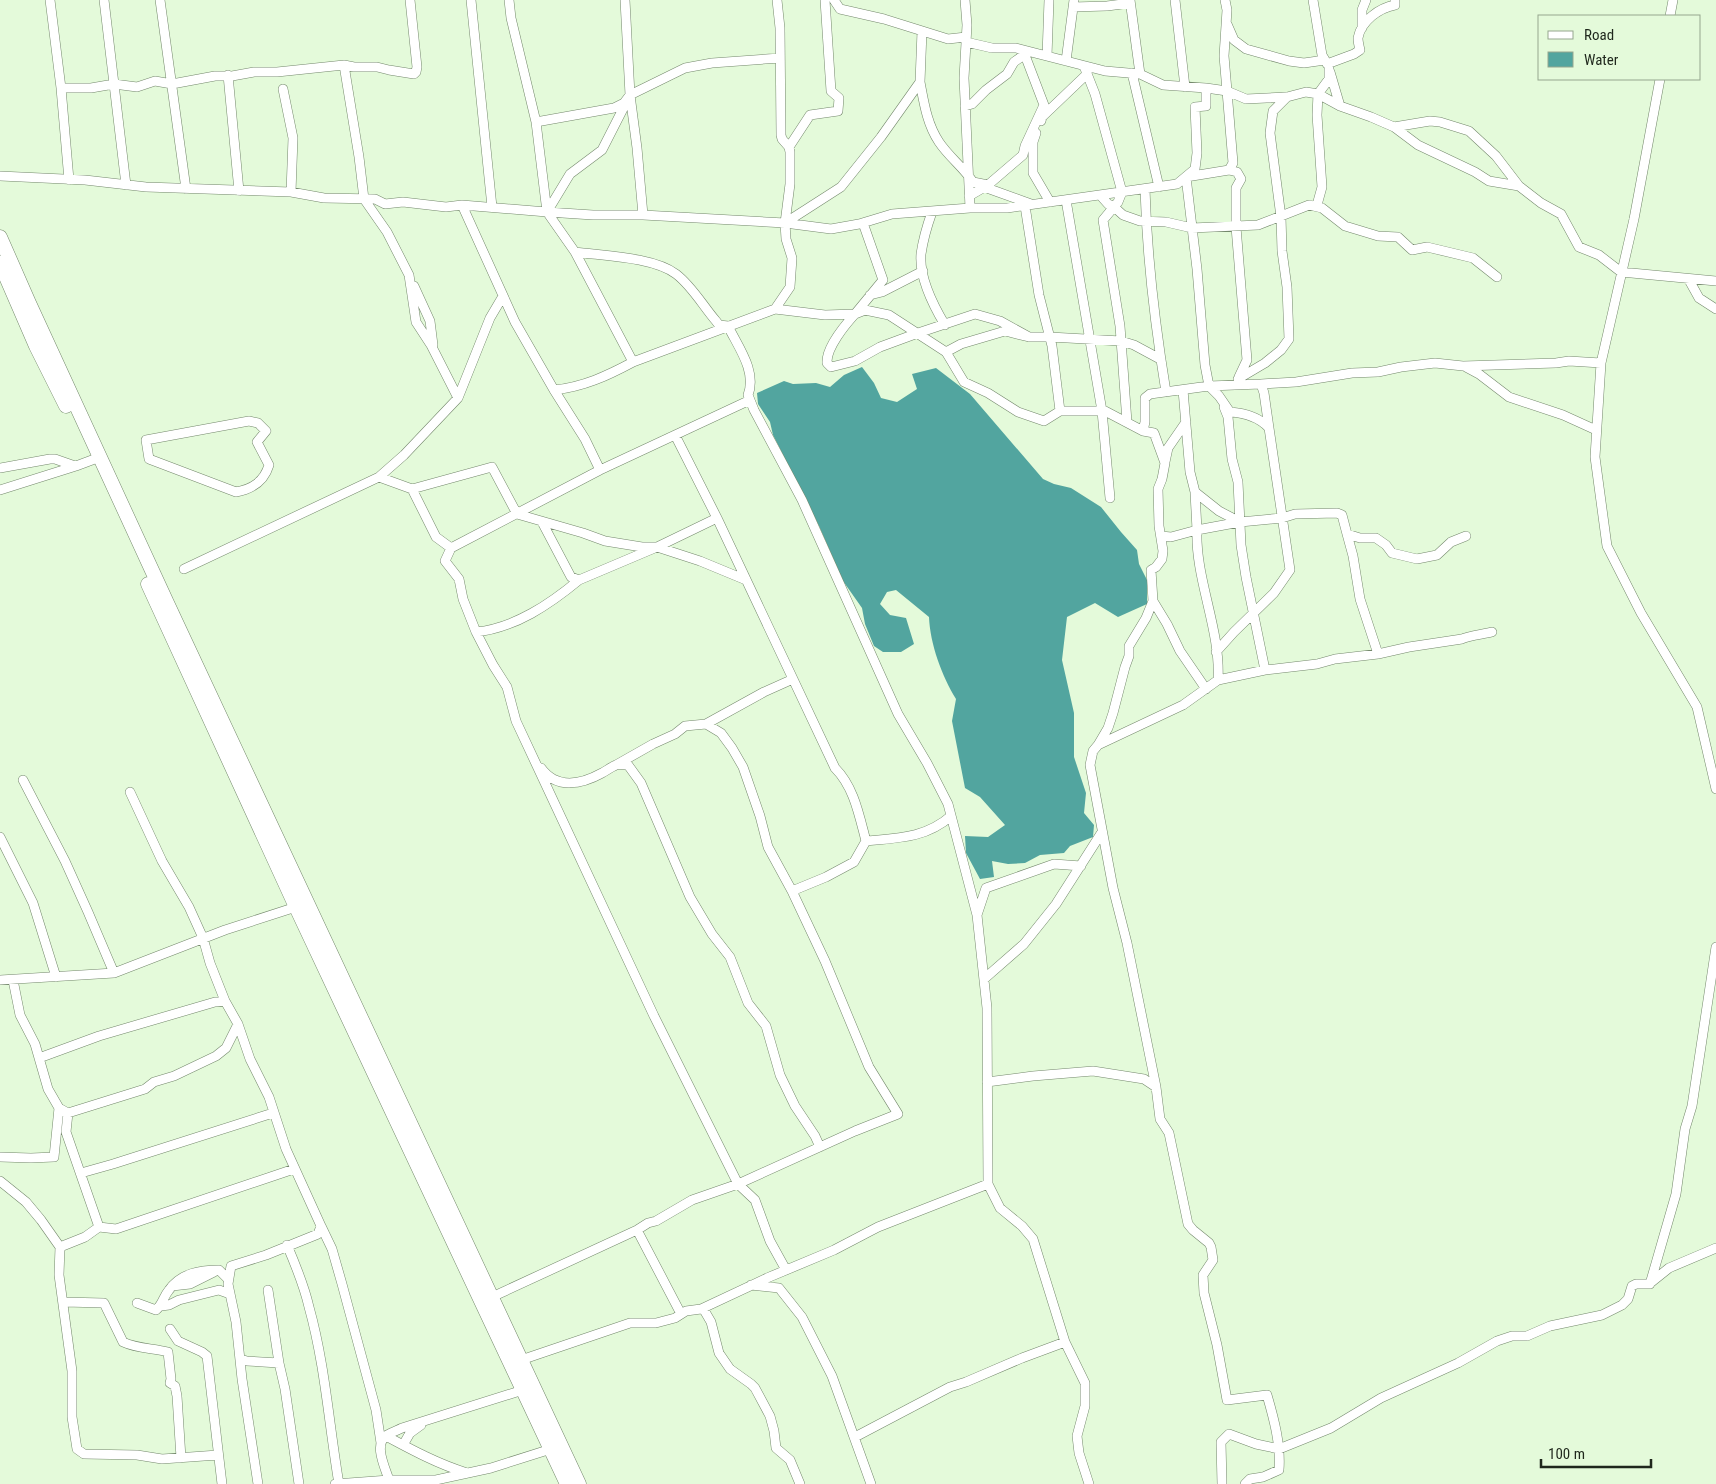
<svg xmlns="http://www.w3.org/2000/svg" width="1716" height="1484" viewBox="0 0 1716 1484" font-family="'Roboto Condensed',sans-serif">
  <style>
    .water { fill: #52a59f }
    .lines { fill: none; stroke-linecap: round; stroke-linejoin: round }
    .minor-casing { stroke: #74886c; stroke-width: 10 }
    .trunk-casing { stroke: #74886c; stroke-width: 15 }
    .minor { stroke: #fff; stroke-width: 9 }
    .trunk { stroke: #fff; stroke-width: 14 }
  </style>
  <rect width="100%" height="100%" fill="#e4fada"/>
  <path class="water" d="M 862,367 L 874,383 L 881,398 L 897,402 L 917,389 L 912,374 L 936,368 L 970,394 L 1043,479 L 1054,484 L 1071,488 L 1101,507 L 1121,532 L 1137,550 L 1139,564 L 1147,580 L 1147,604 L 1118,617 L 1095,603 L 1067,617 L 1062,660 L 1074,713 L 1074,757 L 1086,793 L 1084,813 L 1094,825 L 1093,837 L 1070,846 L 1064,853 L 1040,855 L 1025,863 L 1008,864 L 992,861 L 994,877 L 980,879 L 966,853 L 965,836 L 988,837 L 1005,825 L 980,797 L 965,788 L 952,721 L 956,699 C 942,676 930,644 929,617 L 896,590 L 887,592 L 880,604 L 890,615 L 906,618 L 914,644 L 901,652 L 883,652 L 874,646 L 865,624 L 862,608 L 843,581 L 819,526 L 773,435 L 770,422 L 758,404 L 757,393 L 784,381 L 793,384 L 816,383 L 830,387 L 844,375 Z"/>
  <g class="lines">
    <defs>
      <path id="minor" d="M 50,0 L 61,88 L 69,180
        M 104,0 L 126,185
        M 160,0 L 186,189
        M 471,0 L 492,207
        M 509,0 L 511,18 L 536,122 L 547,212
        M 625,0 L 630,95 L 637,148 L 643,215 L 593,215 L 547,212 L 575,252 C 604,256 653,257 676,274 C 692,286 703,306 716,321 L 719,325 L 728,326 C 738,347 757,371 748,395 L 754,410 L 802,500 L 898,714 L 927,763 L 948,804 L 977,915 L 987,1008 L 988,1184 L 1000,1208 L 1022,1226 L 1033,1239 L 1065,1342 L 1085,1383 L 1085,1406 L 1077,1436 L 1079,1453 L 1089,1484
        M 834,0 L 840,9 L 884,19 L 948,39 L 966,37
        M 965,0 L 967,25 L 964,78 L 970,208
        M 1130,0 L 1140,74
        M 1175,0 L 1185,87
        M 1073,7 L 1107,6 L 1130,3
        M 1670,16 L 1673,0
        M 1227,24 L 1234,40 L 1246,49 L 1289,61 L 1304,63 L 1325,60 L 1322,55 L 1313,0
        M 1362,28 L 1362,10 L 1366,0
        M 966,42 L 992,48 L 1016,48 L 1105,71 L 1140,74 L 1163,85 L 1206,88
        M 1047,56 L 1049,0
        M 1066,61 L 1074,0
        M 1327,64 L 1354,54 L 1360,50 C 1359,46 1358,42 1358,38 C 1361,21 1379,8 1395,5 L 1395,0
        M 344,65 L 359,157 L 364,199 L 387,232 L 409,275 L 416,322 L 431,345 L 458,398 L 490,318 L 503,296
        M 1084,66 L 1095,94 L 1122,192 L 1118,202 L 1103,220 L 1120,326 L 1127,422
        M 1330,72 L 1340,106
        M 1132,73 L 1159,187
        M 228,75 L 239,191
        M 1660,79 L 1634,219 L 1601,363 L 1595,457 L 1607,546 L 1641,613 L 1697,707 L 1716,789
        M 920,82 C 924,103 927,124 939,142 C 949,157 963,167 973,182 L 988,185
        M 61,88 L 91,88 L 114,84 L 137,87 L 155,81 L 172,84 L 215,76 L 232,76 L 254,72 L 277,72 L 344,65 L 354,67 L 377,67 L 389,70 L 414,74 L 416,72 L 417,67 L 410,0
        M 283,89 L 293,138 L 291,192
        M 965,106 L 972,104 L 986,90 L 1007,74 L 1014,62 L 1024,55
        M 1041,121 L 1042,117 L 1087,74
        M 536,122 L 614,108 L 624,103 L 630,95 L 685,68 L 712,63 L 780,58
        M 1394,127 L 1430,121 L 1440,122 L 1469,131 L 1496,156 L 1519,186
        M 1036,133 L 1033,142 L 1033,173 L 1050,202
        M 789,147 L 810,115 L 838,111 L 839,98 L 831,91 L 825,0
        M 1229,170 L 1233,163 L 1227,91 L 1246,99 L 1287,97 L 1306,92 L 1318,94 L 1340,106 L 1371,117 L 1394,127 L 1418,145 L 1475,172 L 1489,181 L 1519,186 L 1541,203 L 1561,214 L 1579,247 L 1599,255 L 1621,272 L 1716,281
        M 0,176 L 85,180 L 146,187 L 291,192 L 324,198 L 375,199 L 385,204 L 403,202 L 446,207 L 462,205 L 547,212
        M 1186,177 L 1197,269 L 1205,365 L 1209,386 L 1219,396 L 1230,412 C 1245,413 1259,417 1269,428 L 1290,570 L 1274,593 L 1234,632 L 1216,652
        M 1186,177 L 1229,170 L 1237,172 L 1241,179 L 1236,188 L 1236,227 L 1247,360 L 1239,377
        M 984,187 L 1031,204
        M 1145,189 C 1147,257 1155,325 1166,392
        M 1100,195 L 1108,204 L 1113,206 L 1123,215 L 1140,221 L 1166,222 L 1192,228 L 1258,225 L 1309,205 L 1322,208 L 1345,226 L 1378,236 L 1398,237 L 1412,250 L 1427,247 L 1473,258 L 1497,277
        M 969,196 L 988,185 L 1023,155 L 1025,146 L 1044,105 L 1023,50
        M 1066,200 L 1102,411 L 1110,498
        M 462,205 L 515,322 L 554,390 L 585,439 L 600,470 L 750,400
        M 1317,205 L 1322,187 L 1317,115 L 1318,94 L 1329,79 L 1329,69
        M 1025,206 L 1039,295 L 1052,346 L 1060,411
        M 547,212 L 570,174 L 602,150 L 627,101
        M 932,212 C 927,226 923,240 921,254 C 919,278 933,305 945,325
        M 643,215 L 785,223 L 831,229 L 859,224 L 892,214 L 970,208 L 1007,208 L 1177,184 L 1195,169 L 1197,153 L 1195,107 L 1206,106 L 1206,88 L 1227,91 L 1224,56 L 1227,10 L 1225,0
        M 785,223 L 841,187 L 881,137 L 920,82 L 922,31
        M 863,223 L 883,280 L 855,314 L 865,310 L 889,315 L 946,352 L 964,382 L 988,393 L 1018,412 L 1044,421 L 1060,411 L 1105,411 L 1143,431 L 1145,422 L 1145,398 L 1150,394 L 1209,386 L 1261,384 L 1264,393 L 1269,428
        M 575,252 L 633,362 L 775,309 L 790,287 L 792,258 L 786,239 L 785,223 L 790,184 L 790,152 L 789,147 L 782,139 L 781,135 L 780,28 L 777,0
        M 1689,280 L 1699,298 L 1716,309
        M 414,286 L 430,321 L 433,345
        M 870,295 L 882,292 L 923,271
        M 775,309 L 825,315 L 855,314 C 845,325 826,348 827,363 L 831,367 L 855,361 L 880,347 L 918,333 L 975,314 L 1000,321 L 1029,337
        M 946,352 L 961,344 L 1005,331 L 1029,337 L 1050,337 L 1121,341 L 1134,345 L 1160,359
        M 1466,367 L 1479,374 L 1509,397 L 1563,415 L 1596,430
        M 1238,379 L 1265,363 L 1281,350 L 1289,339 L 1287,287 L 1282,251 L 1281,217 L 1270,133 L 1273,111 L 1287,97
        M 1261,384 L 1296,382 L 1352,373 L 1378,372 L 1401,367 L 1435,363 L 1463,366 L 1556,363 L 1569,361 L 1601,363
        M 554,390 C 583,387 607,376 633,362
        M 1183,390 L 1190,472 L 1195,492 L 1197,530 L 1240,522 L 1282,518 L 1295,514 L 1337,513 L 1342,515 L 1347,534 L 1360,538 L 1376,538 L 1386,545 L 1392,553 L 1417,559 L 1437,555 L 1451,542 L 1466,536
        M 1224,407 L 1228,417 L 1232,459 L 1238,482 L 1241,545 L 1246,577 L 1265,670
        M 249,421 L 258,423 L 266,431 L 257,442 L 269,465 C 264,482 252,489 236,492 L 149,459 L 146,440 Z
        M 675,435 L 717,518 L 835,768 C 854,787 859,815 866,841 L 854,862 L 826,877 L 792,891
        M 1165,462 L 1168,448 L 1186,422
        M 0,468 L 50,459 L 55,459 L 75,466
        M 379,477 L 404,455 L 458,398
        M 412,489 L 492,467 L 517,514 L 583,533 L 605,541 L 642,547 L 657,547 L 717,518
        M 0,490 L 76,466 L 100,457
        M 1195,492 L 1219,511 L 1240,522
        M 542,522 L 571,577 L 579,580 L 657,547 L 700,561 L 746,580
        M 1347,534 L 1353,556 L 1360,599 L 1378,654
        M 451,548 L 445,561 L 459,579 L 463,599 L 476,632 L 493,665 L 507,687 L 516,721 L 654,1016 L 738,1184 L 692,1200 L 656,1221 L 648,1223 L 637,1230 L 492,1297
        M 184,569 L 379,477 L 412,489 L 436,537 L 451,548 L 600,470
        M 1153,601 L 1167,624 L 1180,651 L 1206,689
        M 476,632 C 515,628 550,604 579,580
        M 1218,680 L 1265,670 L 1317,664 L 1335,659 L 1378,654 L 1409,647 L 1462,639 C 1467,636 1484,634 1492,632
        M 706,724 L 764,692 L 793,679
        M 1098,745 L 1108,728 L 1113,713 L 1125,667 L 1129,656 L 1129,646 L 1146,618 L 1153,601 L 1151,570 L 1156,567 L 1162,559 L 1163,551 L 1159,526 L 1158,489 L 1162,479 L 1165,463 L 1154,433 L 1143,431
        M 616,765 L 653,744 L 675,734 L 685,726 L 706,724 L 721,733 L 732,748 L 743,767 L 760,816 L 768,847 L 792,891 L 825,961 L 869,1067 L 898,1114 L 855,1131 L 738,1184 L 755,1200 L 770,1241 L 786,1270
        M 541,768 C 557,790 582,784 602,773 C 606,771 611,767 616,765 C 619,764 624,765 628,765 L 641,783 L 690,897 L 712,934 L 730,957 L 748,1003 L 766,1026 L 780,1075 L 795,1106 L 815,1136 L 820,1147
        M 23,780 L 65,861 L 88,912 L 114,973
        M 130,792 L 162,861 L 189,907 L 203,938 L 210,963 L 225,1001 L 238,1024 L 250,1059 L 269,1097 L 286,1149 L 321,1226 L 318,1234 L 266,1255 L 231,1266 L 228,1284 L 236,1322 L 242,1379 L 258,1484
        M 0,837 L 33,903 L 56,977
        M 866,841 C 898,838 926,838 951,816
        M 977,915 L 986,888 L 1054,864 L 1081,866
        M 984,979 L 1024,944 L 1056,904 L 1102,832
        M 0,980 L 114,973 L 225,930 L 296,907
        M 39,1058 L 99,1036 L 215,1002 L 225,1001
        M 987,1082 L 1033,1076 L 1093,1071 L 1144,1079 L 1156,1087 L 1160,1119 L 1169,1133 L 1188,1224 L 1193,1230 L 1209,1243 L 1211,1247 L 1213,1260 L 1203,1275 L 1204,1293 L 1217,1345 L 1227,1400 L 1267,1395 C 1274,1419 1281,1445 1279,1470 L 1263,1477 L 1250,1479 L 1245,1484
        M 1156,1087 L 1127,943 L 1113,888 L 1090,765 L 1093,751 L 1098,745 L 1183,705 L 1218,680 C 1221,630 1195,579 1197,530 L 1171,537 L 1161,536
        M 59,1108 L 68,1113 L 145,1089 L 154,1082 L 174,1076 L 216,1056 L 226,1048 L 238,1024
        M 0,1157 L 31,1158 L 54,1157 L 59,1108 L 48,1089 L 35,1044 L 20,1015 L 13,980
        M 81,1173 L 113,1164 L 273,1113
        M 0,1181 L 26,1202 L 41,1220 L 60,1247 L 59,1275 L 72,1371 L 72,1417 L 77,1449 L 84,1454 L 137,1455 L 162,1459 L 218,1455
        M 321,1226 L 332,1249 L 342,1284 L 376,1410 L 381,1443
        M 99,1227 L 116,1229 L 294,1169
        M 637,1230 L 681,1314
        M 287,1245 C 296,1266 304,1285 309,1307 C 325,1364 329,1425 339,1484
        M 60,1247 L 85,1237 L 99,1227 L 66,1132 L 68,1113
        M 1650,1284 L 1676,1194 L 1685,1129 L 1692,1106 L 1716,947
        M 751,1285 L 779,1288 L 802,1317 L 832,1376 L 871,1484
        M 172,1286 L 190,1284 L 214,1272
        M 268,1290 L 279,1363
        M 64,1302 L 104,1303 L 123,1342 C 138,1349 153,1348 168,1352 L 171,1379 L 170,1383 L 175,1386 L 177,1396 L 181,1458
        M 137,1303 L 156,1310 C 163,1304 163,1297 169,1290 C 181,1273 200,1270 219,1270 L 228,1279
        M 161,1306 L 169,1305 L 179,1300 L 219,1290 L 230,1294
        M 701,1309 L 767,1278 L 834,1250 L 878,1227 L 988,1184
        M 170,1329 L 178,1341 L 202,1352 L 207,1356 L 222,1484
        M 240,1359 L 247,1361 L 279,1363 L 285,1389 L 299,1484
        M 521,1360 L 630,1323 L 656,1323 L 675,1318 L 686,1311 L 701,1309 L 704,1310 L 711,1322 L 719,1353 L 730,1369 L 751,1384 L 755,1388 L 770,1416 L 774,1431 L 776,1448 L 790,1460 L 800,1484
        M 386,1436 C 412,1450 438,1464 467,1473
        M 855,1437 L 950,1387 L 966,1382 L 1022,1358 L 1065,1342
        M 403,1445 L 410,1433 L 421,1425
        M 389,1480 C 385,1467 373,1444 387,1435 C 392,1432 398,1430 402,1428 L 523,1390
        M 335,1484 L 389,1480 L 436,1480 L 491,1468 L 551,1449
        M 1222,1484 L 1221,1442 L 1229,1434 L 1256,1444 L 1279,1449 L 1331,1428 L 1381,1398 L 1458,1363 L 1497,1341 L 1512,1336 L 1527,1336 L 1550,1326 L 1602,1315 L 1622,1305 L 1628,1299 L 1632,1286 L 1636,1284 L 1649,1284 L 1669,1268 L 1716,1248"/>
      <path id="trunk" d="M 0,237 L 29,303 L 167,603 L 579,1484
        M 0,263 L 36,346 L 66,406
        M 148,584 L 296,907 L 567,1484"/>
    </defs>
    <use href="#minor" class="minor-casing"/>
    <use href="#trunk" class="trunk-casing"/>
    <use href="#minor" class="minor"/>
    <use href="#trunk" class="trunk"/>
  </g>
  <rect x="1538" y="15" width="162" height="65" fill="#e4fada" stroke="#95a68e"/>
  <rect x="1548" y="31" width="25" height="8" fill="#ffffff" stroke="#95a68e"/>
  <text x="1584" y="40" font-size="15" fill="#1f271c">Road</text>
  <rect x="1548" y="52" width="25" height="15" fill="#52a59f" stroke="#95a68e"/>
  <text x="1584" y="65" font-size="15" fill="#1f271c">Water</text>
  <path d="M1541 1459v8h110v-8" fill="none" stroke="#1f271c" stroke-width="2.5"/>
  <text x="1548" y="1459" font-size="15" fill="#1f271c" stroke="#e4fada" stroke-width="4" paint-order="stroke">100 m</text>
</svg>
